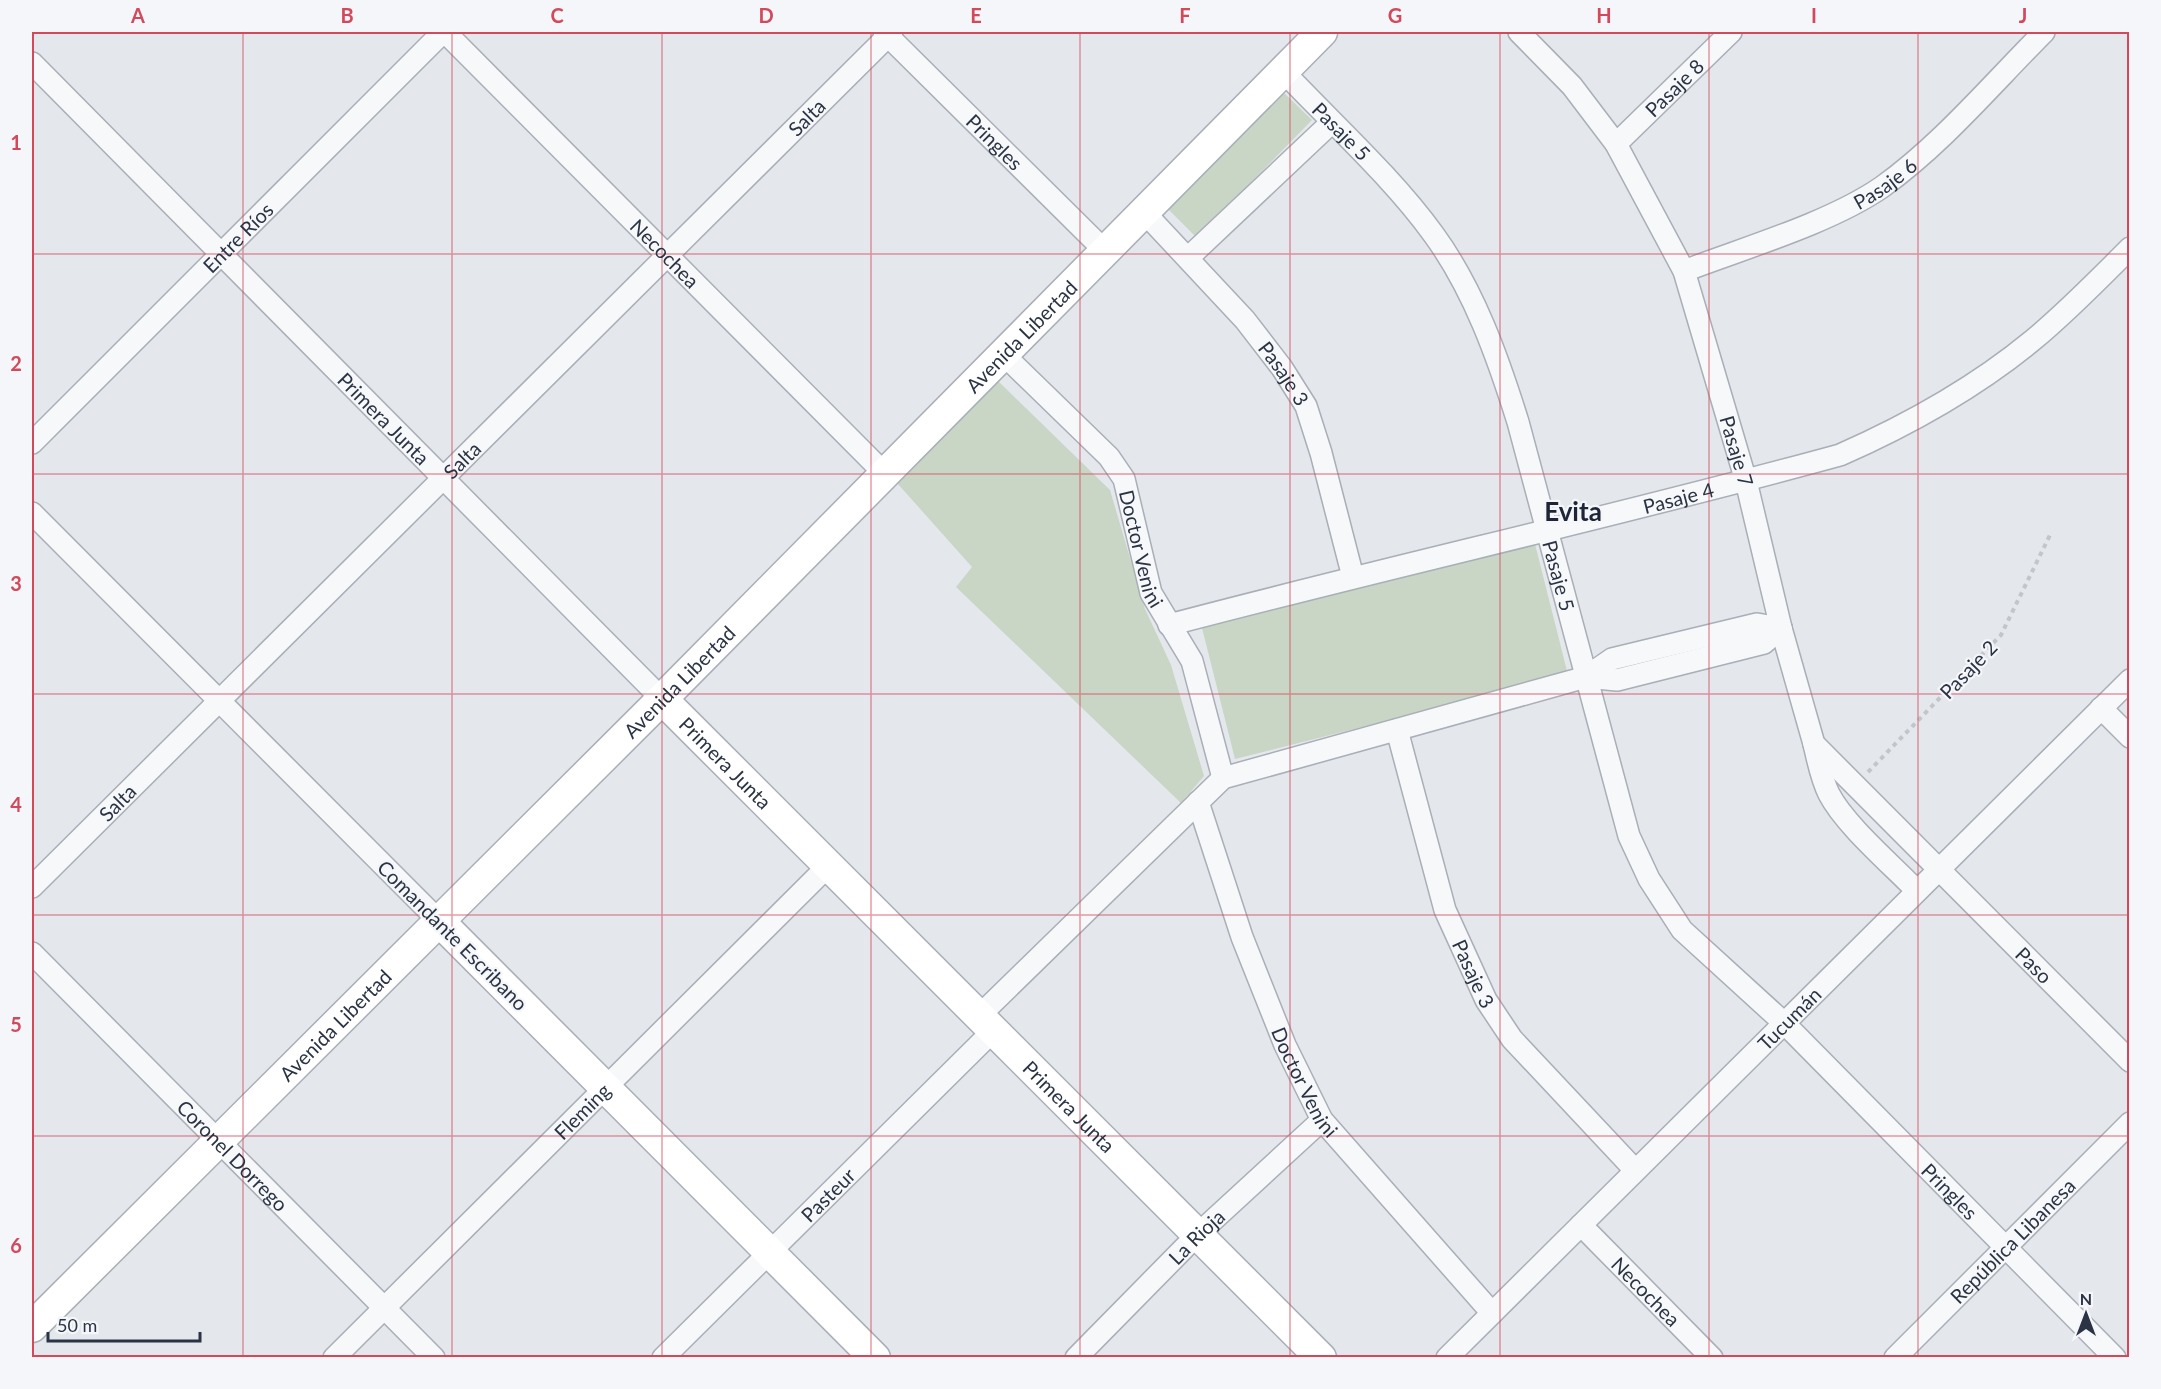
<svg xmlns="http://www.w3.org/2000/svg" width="2161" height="1389" viewBox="0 0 2161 1389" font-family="Lato,sans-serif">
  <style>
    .green { fill: #c9d6c5 }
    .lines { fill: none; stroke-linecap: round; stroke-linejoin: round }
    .minor-casing { stroke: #a9aeb7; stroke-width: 24 }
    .secondary-casing { stroke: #a9aeb7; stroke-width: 33 }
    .path { stroke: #c2c5cb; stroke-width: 4; stroke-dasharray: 4.5 4.5; stroke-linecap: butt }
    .minor { stroke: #f7f8fa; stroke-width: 21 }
    .secondary { stroke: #fff; stroke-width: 30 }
    .grid { fill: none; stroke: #d1495b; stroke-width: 1.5; stroke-opacity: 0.55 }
    .labels { text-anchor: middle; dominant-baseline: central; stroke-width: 4.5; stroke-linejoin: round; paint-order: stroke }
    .street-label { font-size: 20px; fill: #2b3445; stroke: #f4f6f9 }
    .district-label { font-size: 26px; font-weight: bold; fill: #1d2536; stroke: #f4f6f9 }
    .neatline { fill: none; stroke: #d1495b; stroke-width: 2 }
    .grid-label { font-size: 20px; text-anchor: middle; font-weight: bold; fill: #d1495b }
  </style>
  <rect width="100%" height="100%" fill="#e4e7ec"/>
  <path class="green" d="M 1284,93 L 1312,120 L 1197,238 L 1167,208 Z
    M 998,381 L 1110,490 L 1145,609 L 1171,665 L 1204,776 L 1181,803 L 956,587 L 972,567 L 897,483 Z
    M 1535,544 L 1568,675 L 1235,759 L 1202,628 Z"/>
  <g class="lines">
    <defs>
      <g id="minor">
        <path id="s1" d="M 445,32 L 885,474"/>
        <path id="s2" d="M 884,32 L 1105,251"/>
        <path id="s3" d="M 1519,32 L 1572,86 L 1616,144 L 1684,271 L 1746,481 L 1781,628 L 1814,744 L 2130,1061"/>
        <path id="s4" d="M 32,63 L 662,699"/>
        <path id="s5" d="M 1283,71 C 1333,124 1392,177 1434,235 C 1474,290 1498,358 1518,422 L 1629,836 L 1649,879 L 1682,930 L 1784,1023 L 2115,1358"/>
        <path id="s6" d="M 1616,144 L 1731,32"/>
        <path id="s7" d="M 1144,212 L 1245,320 L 1282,368 L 1306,406 L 1321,453 L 1353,577"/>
        <path d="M 1189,257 L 1332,122"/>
        <path id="s8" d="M 1684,271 C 1744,248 1830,223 1882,187 C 1942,144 1992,84 2044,32"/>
        <path id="s9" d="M 1003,354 L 1109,457 L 1124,479 L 1151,593 L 1192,661 L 1223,778"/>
        <path id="s10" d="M 32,443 L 443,32"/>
        <path d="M 32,513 L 438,920"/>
        <path id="s11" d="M 1169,625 C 1392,566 1618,516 1840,455 C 1908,425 1976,387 2033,340 C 2067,312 2098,280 2130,248"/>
        <path d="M 1586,677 L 1617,680 L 1764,643 L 1781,628"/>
        <path d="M 2101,708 L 2130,737"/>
        <path id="s12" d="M 1397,730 L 1445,910 L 1486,1000 L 1512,1039 L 1635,1170"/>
        <path d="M 1814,744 C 1818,761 1821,778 1829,794 C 1845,825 1892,865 1917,891"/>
        <path id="s13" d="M 1198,802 L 1242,937 L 1285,1045 L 1322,1120 L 1492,1313"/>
        <path id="s14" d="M 32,887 L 892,32"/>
        <path id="s15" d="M 32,953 L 434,1358"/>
        <path d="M 979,1016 L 1223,778 L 1586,677 L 1612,659 L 1757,624 L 1781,628"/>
        <path id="s16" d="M 1581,1225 L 1712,1358"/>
        <path id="s17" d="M 334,1358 L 829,865"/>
        <path id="s18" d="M 663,1358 L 994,1030"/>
        <path id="s19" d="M 1076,1358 L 1198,1234 L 1322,1120"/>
        <path id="s20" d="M 1447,1358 L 2130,680"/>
        <path id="s21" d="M 1895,1358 L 2130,1123"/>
      </g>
      <g id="secondary">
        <path id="s22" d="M 662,699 L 1321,1358"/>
        <path d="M 438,920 L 875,1358"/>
        <path id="s23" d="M 32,1327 L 662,699 L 1322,32"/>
      </g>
    </defs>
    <use href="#minor" class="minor-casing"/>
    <use href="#secondary" class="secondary-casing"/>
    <path class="path" d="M 1868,772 L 2001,635 L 2051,533"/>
    <use href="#minor" class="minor"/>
    <use href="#secondary" class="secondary"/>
  </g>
  <path class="grid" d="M 243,32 L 243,1358M 452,32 L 452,1358M 662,32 L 662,1358M 871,32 L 871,1358M 1080,32 L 1080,1358M 1290,32 L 1290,1358M 1500,32 L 1500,1358M 1709,32 L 1709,1358M 1918,32 L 1918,1358M 32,254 L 2130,254M 32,474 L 2130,474M 32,694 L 2130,694M 32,915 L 2130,915M 32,1136 L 2130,1136"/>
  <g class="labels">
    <g class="street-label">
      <text stroke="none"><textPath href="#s6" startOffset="81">Pasaje 8</textPath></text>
      <text stroke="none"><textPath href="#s14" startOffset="1092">Salta</textPath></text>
      <text stroke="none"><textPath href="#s5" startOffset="84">Pasaje 5</textPath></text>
      <text stroke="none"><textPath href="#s2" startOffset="156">Pringles</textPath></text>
      <text stroke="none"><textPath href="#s8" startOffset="220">Pasaje 6</textPath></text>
      <text stroke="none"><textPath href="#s10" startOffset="291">Entre Ríos</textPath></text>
      <text stroke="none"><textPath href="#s1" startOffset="312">Necochea</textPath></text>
      <text stroke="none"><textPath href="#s23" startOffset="1400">Avenida Libertad</textPath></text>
      <text stroke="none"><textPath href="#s7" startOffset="214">Pasaje 3</textPath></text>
      <text stroke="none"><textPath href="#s4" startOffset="500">Primera Junta</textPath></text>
      <text stroke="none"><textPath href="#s3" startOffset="480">Pasaje 7</textPath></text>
      <text stroke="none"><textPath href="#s14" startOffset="606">Salta</textPath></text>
      <text stroke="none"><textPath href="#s11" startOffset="525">Pasaje 4</textPath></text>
      <text stroke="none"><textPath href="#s9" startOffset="246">Doctor Venini</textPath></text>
      <text stroke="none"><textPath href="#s5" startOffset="588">Pasaje 5</textPath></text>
      <text transform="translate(1968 669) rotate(-46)">Pasaje 2</text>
      <text stroke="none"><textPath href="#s23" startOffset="914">Avenida Libertad</textPath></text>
      <text stroke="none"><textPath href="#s22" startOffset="90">Primera Junta</textPath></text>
      <text stroke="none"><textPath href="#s14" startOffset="120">Salta</textPath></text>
      <text transform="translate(453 935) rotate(45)">Comandante Escribano</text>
      <text stroke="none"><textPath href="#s3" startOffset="1095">Paso</textPath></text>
      <text stroke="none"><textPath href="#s12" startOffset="256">Pasaje 3</textPath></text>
      <text stroke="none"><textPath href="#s20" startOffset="482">Tucumán</textPath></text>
      <text stroke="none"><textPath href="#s23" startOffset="428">Avenida Libertad</textPath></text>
      <text stroke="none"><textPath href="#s13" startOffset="300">Doctor Venini</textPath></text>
      <text stroke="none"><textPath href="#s22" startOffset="576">Primera Junta</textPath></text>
      <text stroke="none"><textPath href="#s17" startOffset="350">Fleming</textPath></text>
      <text stroke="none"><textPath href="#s15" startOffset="285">Coronel Dorrego</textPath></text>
      <text stroke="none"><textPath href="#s5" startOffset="1340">Pringles</textPath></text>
      <text stroke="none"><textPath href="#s18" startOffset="232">Pasteur</textPath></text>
      <text stroke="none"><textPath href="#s19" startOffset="171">La Rioja</textPath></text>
      <text stroke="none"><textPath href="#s21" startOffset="166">República Libanesa</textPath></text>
      <text stroke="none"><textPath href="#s16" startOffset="93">Necochea</textPath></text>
    </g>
    <g class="district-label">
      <text x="1573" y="511">Evita</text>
    </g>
  </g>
  <rect width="2161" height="1389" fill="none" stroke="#f4f6f9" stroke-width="66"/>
  <g transform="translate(2086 1314)" stroke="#f4f6f9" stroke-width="4.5" paint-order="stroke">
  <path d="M0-4.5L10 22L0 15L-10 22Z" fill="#2b3445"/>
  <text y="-9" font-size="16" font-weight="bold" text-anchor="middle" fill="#2b3445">N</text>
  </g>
  <path d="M48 1332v9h152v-9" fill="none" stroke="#2b3445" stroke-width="3"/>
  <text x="57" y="1332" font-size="18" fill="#2b3445" stroke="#f4f6f9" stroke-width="4.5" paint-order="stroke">50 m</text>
  <rect x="33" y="33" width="2095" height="1323" class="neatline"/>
  <g class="grid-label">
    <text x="138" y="23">A</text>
    <text x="347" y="23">B</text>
    <text x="557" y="23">C</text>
    <text x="766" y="23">D</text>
    <text x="976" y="23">E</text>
    <text x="1185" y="23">F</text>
    <text x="1395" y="23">G</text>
    <text x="1604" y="23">H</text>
    <text x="1814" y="23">I</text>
    <text x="2023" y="23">J</text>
    <text x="16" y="150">1</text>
    <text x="16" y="371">2</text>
    <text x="16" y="591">3</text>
    <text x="16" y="812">4</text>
    <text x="16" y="1032">5</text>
    <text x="16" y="1253">6</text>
  </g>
</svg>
